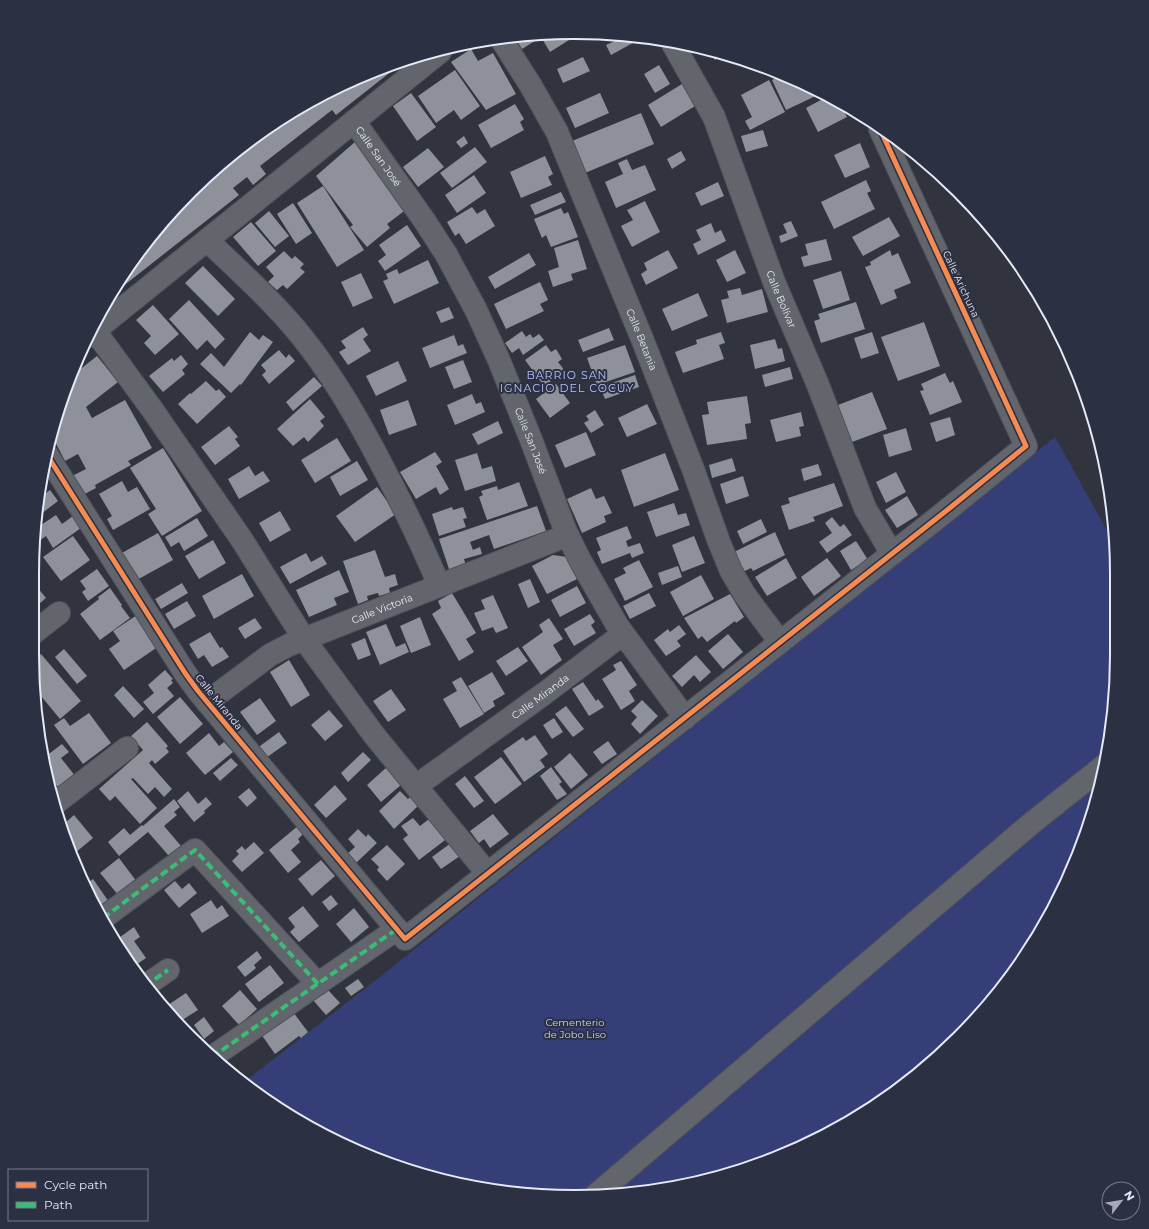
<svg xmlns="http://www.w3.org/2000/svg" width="1149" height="1229" viewBox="0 0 1149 1229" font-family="Montserrat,sans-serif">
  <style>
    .green { fill: #353e77 }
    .building { fill: #8e919a }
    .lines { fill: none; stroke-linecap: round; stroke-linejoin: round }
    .minor-casing { stroke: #4f525b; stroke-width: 24 }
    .minor { stroke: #63656d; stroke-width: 22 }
    .quiet { stroke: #3abd76; stroke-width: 4; stroke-dasharray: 8 4; stroke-linecap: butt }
    .cycleway-casing { stroke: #2c3043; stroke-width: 8 }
    .cycleway { stroke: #f68b52; stroke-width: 5 }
    .labels { text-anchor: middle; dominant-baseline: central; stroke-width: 4; stroke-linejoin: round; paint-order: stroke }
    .street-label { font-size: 10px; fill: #e6eaf6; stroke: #2c3043 }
    .park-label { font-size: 10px; fill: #c8d2fc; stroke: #2c3043 }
    .neighbourhood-label { font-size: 11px; letter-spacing: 1px; fill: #b6c3fb; stroke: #2c3043 }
    .rim { fill: none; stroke: #e6eaf6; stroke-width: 2 }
  </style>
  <rect width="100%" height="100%" fill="#31343e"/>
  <path class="green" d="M 1055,437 L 1113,541 L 1117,655 L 1107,760 L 1076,862 L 1025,956 L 958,1038 L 846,1124 L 749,1168 L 646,1192 L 539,1196 L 434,1178 L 303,1124 L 244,1082 L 376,980 Z"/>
  <path class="building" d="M 614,34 L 642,38 L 611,55 L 606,45 L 617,40 Z
    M 548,35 L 566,35 L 569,40 L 550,52 L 541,37 L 522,49 L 514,36 Z
    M 471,49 L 478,61 L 493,53 L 516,94 L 486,110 L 451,62 Z
    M 708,49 L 715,50 L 724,54 L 715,60 Z
    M 583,57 L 590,71 L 563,83 L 557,69 Z
    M 407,59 L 336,115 L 332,110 L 260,166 L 266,174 L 253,185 L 247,177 L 233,188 L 239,195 L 113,294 L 144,244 L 217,167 L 217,168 L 303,105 L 400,61 Z
    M 659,65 L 670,84 L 655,93 L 644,74 Z
    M 455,70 L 480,106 L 461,120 L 454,110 L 436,123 L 418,96 Z
    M 781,75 L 798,82 L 801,88 L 807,85 L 822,93 L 786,110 L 772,80 Z
    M 769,80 L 785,112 L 750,130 L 745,121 L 752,117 L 741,95 Z
    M 682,84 L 695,106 L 661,127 L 648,105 Z
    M 411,93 L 436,127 L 417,141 L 393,106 Z
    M 600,93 L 609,113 L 575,128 L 566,108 Z
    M 828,96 L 834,100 L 836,103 L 838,102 L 840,104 L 847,117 L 818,132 L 806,108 Z
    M 515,104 L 524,119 L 520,122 L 524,130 L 491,148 L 478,125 Z
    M 641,113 L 654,144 L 585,173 L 572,141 Z
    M 763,130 L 768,146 L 746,152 L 741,136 Z
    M 464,136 L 468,143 L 461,148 L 456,142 Z
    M 356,141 L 407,209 L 387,224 L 390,228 L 367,247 L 350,227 L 353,225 L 316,176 Z
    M 860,143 L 870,167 L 845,178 L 834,155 Z
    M 475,147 L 487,162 L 452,188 L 440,173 Z
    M 428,148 L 444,167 L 418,187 L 403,167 Z
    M 681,151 L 686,160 L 672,169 L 667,159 Z
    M 545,156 L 553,174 L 548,177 L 552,185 L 521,198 L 510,172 Z
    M 627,159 L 632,170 L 645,165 L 656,190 L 616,208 L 605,182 L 623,174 L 618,163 Z
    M 474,175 L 486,193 L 457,213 L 445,195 Z
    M 866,180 L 871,191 L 867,193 L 875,209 L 834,229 L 821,202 Z
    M 718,182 L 724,196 L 701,206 L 695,193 Z
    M 323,186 L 364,250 L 337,267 L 297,203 Z
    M 561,192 L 566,202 L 535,215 L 530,205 Z
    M 645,201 L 660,232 L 632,247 L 621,226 L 633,220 L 627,210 Z
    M 293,203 L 312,233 L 296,244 L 277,214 Z
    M 472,207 L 477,214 L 485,209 L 495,226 L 466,244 L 459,233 L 455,236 L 447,222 Z
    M 561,208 L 564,214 L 568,212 L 578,237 L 551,247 L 546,235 L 542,238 L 534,219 Z
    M 269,211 L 289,236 L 275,247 L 255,223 Z
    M 889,217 L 900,236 L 863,256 L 852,237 Z
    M 791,221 L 798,236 L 781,243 L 779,236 L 787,233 L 783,224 Z
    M 251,222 L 276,251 L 258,266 L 233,237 Z
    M 711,223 L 715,233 L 721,230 L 726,241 L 698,255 L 693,244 L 701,240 L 696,230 Z
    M 407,225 L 421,246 L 385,271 L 378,261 L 386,255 L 379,245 Z
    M 826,239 L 832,260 L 804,267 L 801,257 L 808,255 L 805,244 Z
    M 578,240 L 587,269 L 571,274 L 573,280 L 553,287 L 548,271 L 559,267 L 554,248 Z
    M 668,250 L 678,268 L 646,285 L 641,274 L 647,270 L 644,263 Z
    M 735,250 L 746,273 L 727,282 L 716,260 Z
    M 890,250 L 892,256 L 898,253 L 911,283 L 894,290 L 897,298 L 881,305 L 865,267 L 871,265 L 870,262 Z
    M 284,251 L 292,259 L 295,256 L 304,264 L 300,268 L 305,272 L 287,289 L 283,285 L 277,290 L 268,282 L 274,276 L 266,267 Z
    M 529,253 L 536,265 L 495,289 L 488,277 Z
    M 428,260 L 439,283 L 394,304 L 383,281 L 388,279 L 386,274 L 397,269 L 399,274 Z
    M 203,266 L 235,299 L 218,316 L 185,283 Z
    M 841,271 L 850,300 L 823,309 L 813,280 Z
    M 361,273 L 373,298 L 353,307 L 341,282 Z
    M 540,282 L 548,300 L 540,304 L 544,311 L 506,329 L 494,304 Z
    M 740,288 L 742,295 L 762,289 L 768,312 L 727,323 L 721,300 L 729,298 L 727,291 Z
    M 698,293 L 708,316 L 672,331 L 662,309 Z
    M 189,300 L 225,339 L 215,349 L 207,340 L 197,350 L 169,319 Z
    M 856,302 L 865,329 L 821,343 L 814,321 L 820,319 L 818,314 Z
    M 153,305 L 179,334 L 155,355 L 144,343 L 151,336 L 136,320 Z
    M 449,307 L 454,318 L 441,323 L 436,312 Z
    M 924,322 L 940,366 L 898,381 L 881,337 Z
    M 363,327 L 368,335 L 363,339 L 371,351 L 348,365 L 339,352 L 346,348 L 341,341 Z
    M 609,328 L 614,340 L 583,352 L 578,340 Z
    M 522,331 L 526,337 L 530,334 L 533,338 L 539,334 L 544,340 L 523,355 L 519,348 L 512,353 L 505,343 Z
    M 250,332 L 259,340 L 263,335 L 273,342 L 241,385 L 240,384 L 231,393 L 200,364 L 211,353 L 224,367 Z
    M 721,332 L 725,343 L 719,345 L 724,359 L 683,373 L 675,352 L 697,344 L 696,340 Z
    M 872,332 L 879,353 L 861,359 L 854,338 Z
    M 454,335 L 458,346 L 463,344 L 467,353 L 430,368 L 422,348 Z
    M 775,339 L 778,349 L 782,348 L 785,361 L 755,369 L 750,345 Z
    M 546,345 L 551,352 L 556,349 L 562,359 L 558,362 L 565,371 L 544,386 L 525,360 Z
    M 625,345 L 635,372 L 597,385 L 587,358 Z
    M 279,350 L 286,358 L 289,354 L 295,361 L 269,384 L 262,375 L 266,371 L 261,365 Z
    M 181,355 L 188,364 L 182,370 L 185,374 L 163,392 L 149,376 L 172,358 L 174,361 Z
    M 97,356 L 118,382 L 86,407 L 92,418 L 125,400 L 152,448 L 128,461 L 131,465 L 95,485 L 96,488 L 81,496 L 70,477 L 86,469 L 78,454 L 65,461 L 51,434 L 73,375 Z
    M 463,360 L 472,382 L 454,389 L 445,367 Z
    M 398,361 L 407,381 L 376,396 L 366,376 Z
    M 790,367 L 793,379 L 765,387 L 762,375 Z
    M 945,373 L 950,383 L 953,381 L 962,402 L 930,415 L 920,391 L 924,390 L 921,384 Z
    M 635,375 L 639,387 L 605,399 L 600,387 Z
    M 314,377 L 322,386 L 293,411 L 286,402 Z
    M 206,381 L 216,391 L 219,389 L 226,397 L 197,424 L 178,404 L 190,393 L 191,394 Z
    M 556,384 L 570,403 L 550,418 L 536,399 Z
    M 872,392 L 887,429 L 852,442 L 838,405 Z
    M 472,394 L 476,404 L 481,402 L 485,412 L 455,425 L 447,405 Z
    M 747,396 L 751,423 L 745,424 L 747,439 L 707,445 L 702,415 L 709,414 L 707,402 Z
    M 310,399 L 325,417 L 320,421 L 324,426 L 308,442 L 304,437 L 293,446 L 277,429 Z
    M 408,400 L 417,425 L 389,435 L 380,410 Z
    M 647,404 L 657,424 L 627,437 L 618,418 Z
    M 595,410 L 604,425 L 591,433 L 584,423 L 589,420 L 586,416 Z
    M 801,412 L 804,426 L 799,427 L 801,436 L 776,442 L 770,420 Z
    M 950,417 L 955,435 L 936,442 L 930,423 Z
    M 498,421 L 503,433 L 478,445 L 472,434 Z
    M 229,426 L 238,437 L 235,439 L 240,446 L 215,465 L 201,447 Z
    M 906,428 L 912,450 L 889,457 L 883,435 Z
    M 586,432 L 596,455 L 565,468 L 555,445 Z
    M 337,438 L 351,461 L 315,483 L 301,460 Z
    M 163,448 L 202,511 L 162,536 L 148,514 L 156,509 L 130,468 Z
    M 435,452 L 442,462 L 436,466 L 449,489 L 440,495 L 436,487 L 416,499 L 400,472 Z
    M 477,453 L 482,469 L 492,466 L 496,481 L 465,491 L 455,460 Z
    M 665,453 L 679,490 L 634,507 L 621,470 Z
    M 732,458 L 736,471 L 712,478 L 709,465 Z
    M 357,461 L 368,480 L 340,496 L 330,477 Z
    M 818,464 L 822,475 L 804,481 L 801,469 Z
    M 249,466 L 255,476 L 263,471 L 270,481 L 239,499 L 228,479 Z
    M 896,472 L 906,492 L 886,503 L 876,482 Z
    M 743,476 L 749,496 L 726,504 L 720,484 Z
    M 122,481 L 128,492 L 137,487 L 150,509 L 113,530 L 107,519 L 112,516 L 99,494 Z
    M 519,482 L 528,506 L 487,520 L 479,497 L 483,495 L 481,491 L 497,486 L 498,490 Z
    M 834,483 L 843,506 L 813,517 L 815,521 L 789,530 L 781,506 L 790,503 L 788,498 Z
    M 377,487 L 396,514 L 355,542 L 336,516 Z
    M 591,488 L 596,499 L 604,496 L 612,513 L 604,516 L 606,522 L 582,533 L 567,499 Z
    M 50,490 L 58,501 L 37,517 L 40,498 Z
    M 907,496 L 918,515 L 897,528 L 885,510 Z
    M 674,503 L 678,515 L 686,513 L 690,525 L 656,537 L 647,512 Z
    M 537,506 L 546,531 L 494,549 L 489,535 L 470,542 L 473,550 L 480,547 L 482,554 L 464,559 L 466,566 L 450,572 L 439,539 Z
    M 452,507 L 453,510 L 463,507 L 467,518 L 463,519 L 466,527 L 439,536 L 432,514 Z
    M 280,511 L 291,530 L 270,542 L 259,523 Z
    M 56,515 L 62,524 L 73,516 L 81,528 L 53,548 L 46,536 L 33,545 L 35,529 Z
    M 832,517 L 840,527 L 844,524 L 852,535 L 827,553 L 819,542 L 832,533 L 825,523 Z
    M 197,518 L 208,536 L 184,551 L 179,542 L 171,547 L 165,537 Z
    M 761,519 L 767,532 L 743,544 L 737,531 Z
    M 627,526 L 632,538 L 626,541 L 628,547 L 640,543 L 644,553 L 632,558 L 630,553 L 602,564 L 597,552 L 601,550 L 596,538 Z
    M 775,532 L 785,555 L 753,571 L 751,568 L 743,572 L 734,552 Z
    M 158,533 L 173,560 L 135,581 L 120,554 Z
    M 73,536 L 90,560 L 61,581 L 43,557 Z
    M 694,536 L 705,563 L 682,572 L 672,545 Z
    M 213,540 L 226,563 L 199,579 L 185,556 Z
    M 856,541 L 868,560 L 851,570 L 840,551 Z
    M 375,550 L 385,577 L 395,574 L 398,585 L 389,588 L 390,593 L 379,596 L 378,593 L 367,596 L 368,600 L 358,604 L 343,561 Z
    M 306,553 L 311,562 L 322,556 L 327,564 L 290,584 L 280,567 Z
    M 553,555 L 567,557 L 577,579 L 547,594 L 532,566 Z
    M 786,558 L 797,578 L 767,596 L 755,577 Z
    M 827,558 L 841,576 L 814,596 L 801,577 Z
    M 639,560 L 653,587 L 625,601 L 614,579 L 626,573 L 623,568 Z
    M 678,566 L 682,577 L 662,585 L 658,573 Z
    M 97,569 L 109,586 L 88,601 L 82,592 L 86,589 L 80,581 Z
    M 339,570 L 349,592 L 334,598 L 337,605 L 309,617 L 296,590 Z
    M 242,574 L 254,596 L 214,619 L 202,596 Z
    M 701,575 L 714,599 L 683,616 L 670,592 Z
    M 530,579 L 540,602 L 528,608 L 518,584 Z
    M 33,582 L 46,598 L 32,610 L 33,600 Z
    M 182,583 L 188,593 L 161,609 L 155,599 Z
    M 577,586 L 586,603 L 560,617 L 551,600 Z
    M 110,588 L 122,605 L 121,606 L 130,618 L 100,640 L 80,614 L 99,599 L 98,597 Z
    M 452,593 L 476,633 L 466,639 L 474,652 L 459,661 L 432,614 L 441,608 L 438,601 Z
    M 649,593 L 656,606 L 630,619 L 623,606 Z
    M 730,594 L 744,617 L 736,623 L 735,621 L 707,642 L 702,636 L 698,639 L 684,618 Z
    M 493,595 L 508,628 L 496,633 L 493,627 L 482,631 L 474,613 L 485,609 L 481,600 Z
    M 187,601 L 196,616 L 174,629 L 165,614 Z
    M 590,614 L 595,622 L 591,625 L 596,633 L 574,646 L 564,629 Z
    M 137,615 L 159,646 L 124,670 L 109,649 L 120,641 L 113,631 Z
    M 420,617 L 431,645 L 411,653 L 400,626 Z
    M 255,618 L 262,628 L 245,639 L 238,628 Z
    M 549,618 L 563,639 L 553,645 L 562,660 L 541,675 L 522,647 L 543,632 L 539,625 Z
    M 386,624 L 396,647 L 405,643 L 409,652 L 380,665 L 366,632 Z
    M 679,625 L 686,634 L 677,641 L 681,646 L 666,656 L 654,640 L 668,629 L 670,632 Z
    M 210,632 L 220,648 L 222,647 L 229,657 L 212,667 L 204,655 L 198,659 L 189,644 Z
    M 728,634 L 743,652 L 723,669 L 708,651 Z
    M 365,638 L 371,655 L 358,660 L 351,644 Z
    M 518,647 L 528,661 L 506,676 L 496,661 Z
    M 64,649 L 87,676 L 77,684 L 55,657 Z
    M 41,654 L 81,701 L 60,719 L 36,690 L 33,661 Z
    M 696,655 L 711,672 L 700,682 L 694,675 L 682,687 L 672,676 Z
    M 289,660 L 310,695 L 291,707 L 270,672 Z
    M 621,661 L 637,685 L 629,691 L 635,701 L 621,710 L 602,679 L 616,670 L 613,665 Z
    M 165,670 L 173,679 L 171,680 L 173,683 L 167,688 L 174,696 L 153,714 L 143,702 L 154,693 L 148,685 Z
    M 492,672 L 505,694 L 493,701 L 495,706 L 484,713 L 468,686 Z
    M 461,677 L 484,714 L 460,728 L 443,699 L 457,691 L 452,682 Z
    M 583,682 L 596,701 L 598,699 L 604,707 L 589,716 L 572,689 Z
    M 123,686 L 144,709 L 134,718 L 114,695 Z
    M 391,689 L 406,710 L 388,722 L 373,701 Z
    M 180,697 L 203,724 L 180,744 L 157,717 Z
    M 260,698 L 276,721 L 257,735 L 240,712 Z
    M 642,700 L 658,716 L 640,734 L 631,724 L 637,717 L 631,711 Z
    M 566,706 L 584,729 L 573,737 L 555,714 Z
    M 329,710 L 343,726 L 325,741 L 311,725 Z
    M 89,713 L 111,743 L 83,764 L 54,725 L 64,718 L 70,726 Z
    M 554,718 L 563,732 L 552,739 L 543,725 Z
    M 147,722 L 168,746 L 166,748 L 169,752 L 155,764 L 152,760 L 149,763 L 172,789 L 164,797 L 155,787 L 148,794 L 133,778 L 131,779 L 157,808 L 140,824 L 115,796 L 110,801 L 99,789 L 143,750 L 131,736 Z
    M 279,732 L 287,743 L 263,760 L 256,749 Z
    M 209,733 L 219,746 L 224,742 L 233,752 L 205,775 L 186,753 Z
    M 535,735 L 548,754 L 540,760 L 545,767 L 524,782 L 503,751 L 523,737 L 526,741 Z
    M 608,741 L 617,754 L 602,764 L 593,752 Z
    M 62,744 L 69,752 L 61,758 L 76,777 L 60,790 L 47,773 L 42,759 Z
    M 363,752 L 371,760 L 348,782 L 341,773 Z
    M 570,753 L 588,775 L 571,789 L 554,767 Z
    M 501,757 L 522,784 L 495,804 L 474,777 Z
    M 231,758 L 238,765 L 220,781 L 213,773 Z
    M 387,767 L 402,784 L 381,802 L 367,785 Z
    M 551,767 L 562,782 L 559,784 L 567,794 L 557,800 L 540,776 Z
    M 465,776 L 484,801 L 474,808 L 455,784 Z
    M 335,785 L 347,799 L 326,818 L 314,805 Z
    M 249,788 L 257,798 L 247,807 L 238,797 Z
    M 188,791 L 198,804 L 206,797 L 212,804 L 204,811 L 205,813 L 194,822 L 177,801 Z
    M 400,791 L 408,799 L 411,796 L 419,805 L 394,829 L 379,811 Z
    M 174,799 L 180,807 L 174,812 L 177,815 L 164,826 L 181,846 L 169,856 L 148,832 L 119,856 L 108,842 L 124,828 L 130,835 L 142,825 L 143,826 Z
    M 493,814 L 509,834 L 490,848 L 484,839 L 479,843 L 470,831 Z
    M 74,815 L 93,838 L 75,853 L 73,850 L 64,824 Z
    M 433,816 L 449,837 L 419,860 L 403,839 L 408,835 L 401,826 L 413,818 L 420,826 Z
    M 299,825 L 305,832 L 298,839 L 300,842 L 291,850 L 301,862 L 288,873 L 269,850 Z
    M 358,829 L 366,837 L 368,834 L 377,843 L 356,863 L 347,854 L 355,847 L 348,839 Z
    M 254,842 L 264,853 L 242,872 L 232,861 L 239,854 L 236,851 L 242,846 L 245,850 Z
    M 451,843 L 460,856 L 441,869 L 432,857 Z
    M 387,845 L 405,864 L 387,881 L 377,870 L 379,867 L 371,859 Z
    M 119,858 L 137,882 L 119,896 L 100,873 Z
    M 321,860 L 335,876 L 312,896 L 298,879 Z
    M 93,879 L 109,902 L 99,912 L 88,894 L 85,885 Z
    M 175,881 L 182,889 L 189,883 L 197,893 L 179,908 L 164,890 Z
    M 331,895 L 338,904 L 329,911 L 322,902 Z
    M 211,900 L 217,909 L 222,905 L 229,916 L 202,933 L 190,914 Z
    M 303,906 L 319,926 L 299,942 L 290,932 L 295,927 L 288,918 Z
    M 354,908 L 369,927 L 351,942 L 336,924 Z
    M 134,927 L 140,937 L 134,941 L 146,958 L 133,967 L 116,940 Z
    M 257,951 L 262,958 L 254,965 L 256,968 L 245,977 L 237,967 Z
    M 270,965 L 284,983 L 259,1002 L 245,984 Z
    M 358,979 L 364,987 L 351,996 L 345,988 Z
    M 240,990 L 257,1009 L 239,1025 L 222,1006 Z
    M 328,990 L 340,1003 L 326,1015 L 313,1000 L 320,993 L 322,995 Z
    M 186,993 L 198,1010 L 179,1022 L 165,1007 Z
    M 293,1012 L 308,1032 L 301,1038 L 299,1036 L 275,1054 L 261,1034 Z
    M 204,1017 L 214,1031 L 204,1039 L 194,1025 Z"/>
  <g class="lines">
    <defs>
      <g id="minor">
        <path id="s1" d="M 500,37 L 531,86 L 557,132 L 643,341 L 693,469 L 719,542 L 731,571 L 745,595 L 780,642"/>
        <path id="s2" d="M 673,44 L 714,117 L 774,282 L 818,385 L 865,508 L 892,554"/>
        <path id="s3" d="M 354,121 L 424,220 L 446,254 L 476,310 L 498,358 L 530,437 L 566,532 L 581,562 L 617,625 L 685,718"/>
        <path d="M 207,240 C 239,271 274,302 302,337 C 331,373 355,414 376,454 C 399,497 420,540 439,585"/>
        <path d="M 95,331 L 154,412 L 242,540 L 304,639 L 374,735 L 488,874"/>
        <path d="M 87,337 L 440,52"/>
        <path d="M 47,455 L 185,673 L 198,691 L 405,939 L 951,507 L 1026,446 L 880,129"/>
        <path d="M 32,634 L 59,613"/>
        <path id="s4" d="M 207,702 L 270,655 L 289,645 L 568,535"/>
        <path id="s5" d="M 416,786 L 545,693 L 623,634"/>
        <path d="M 57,802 L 127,748"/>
        <path d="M 103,918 L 195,850 L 318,984"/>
        <path d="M 145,986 L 168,970"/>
        <path d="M 212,1057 L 397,929"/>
        <path d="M 597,1194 L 1033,822 L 1105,765"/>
      </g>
    </defs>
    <use href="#minor" class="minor-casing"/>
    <use href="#minor" class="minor"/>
    <path class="quiet" d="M 103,918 L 195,850 L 318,984
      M 145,986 L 168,970
      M 212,1057 L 397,929"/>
    <defs>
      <path id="cycleway" d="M 47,455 L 185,673 L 198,691 L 405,939 L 951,507 L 1026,446 L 880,129"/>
    </defs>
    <use href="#cycleway" class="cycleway-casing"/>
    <use href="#cycleway" class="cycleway"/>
  </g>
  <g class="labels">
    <g class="street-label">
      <text stroke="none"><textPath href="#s3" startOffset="43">Calle San José</textPath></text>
      <text transform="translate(961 284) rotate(65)">Calle Arichuna</text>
      <text stroke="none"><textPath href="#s2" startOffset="278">Calle Bolívar</textPath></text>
      <text stroke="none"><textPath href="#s1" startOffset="335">Calle Betania</textPath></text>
      <text stroke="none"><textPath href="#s3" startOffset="367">Calle San José</textPath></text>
      <text stroke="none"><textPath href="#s4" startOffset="200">Calle Victoria</textPath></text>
      <text stroke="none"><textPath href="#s5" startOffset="153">Calle Miranda</textPath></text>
      <text transform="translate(219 702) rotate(51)">Calle Miranda</text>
    </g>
    <g class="park-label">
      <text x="575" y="1022">Cementerio<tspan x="575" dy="12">de Jobo Liso</tspan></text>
    </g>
    <g class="neighbourhood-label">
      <text x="567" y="375">BARRIO SAN<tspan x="567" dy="13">IGNACIO DEL COCUY</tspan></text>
    </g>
  </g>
  <path d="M0 0H1149V1229H0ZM574 39H575A535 535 0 0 1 1110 574V655A535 535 0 0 1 575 1190H574A535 535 0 0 1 39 655V574A535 535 0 0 1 574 39Z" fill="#2c3043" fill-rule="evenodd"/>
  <path class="rim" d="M574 39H575A535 535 0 0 1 1110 574V655A535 535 0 0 1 575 1190H574A535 535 0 0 1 39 655V574A535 535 0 0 1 574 39Z"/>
  <rect x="8" y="1169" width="140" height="52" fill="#2c3043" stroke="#767a8b"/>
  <rect x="16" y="1182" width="20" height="6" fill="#f68b52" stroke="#767a8b"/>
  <text x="44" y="1189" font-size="12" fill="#e6eaf6">Cycle path</text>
  <rect x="16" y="1202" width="20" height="6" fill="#3abd76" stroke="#767a8b"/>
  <text x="44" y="1209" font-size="12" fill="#e6eaf6">Path</text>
  <g transform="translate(1121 1201) rotate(59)"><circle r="19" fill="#2c3043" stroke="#767a8b"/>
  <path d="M0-3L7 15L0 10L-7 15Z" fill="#a7aab6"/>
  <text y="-6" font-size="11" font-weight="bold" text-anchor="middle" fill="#e6eaf6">N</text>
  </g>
</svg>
